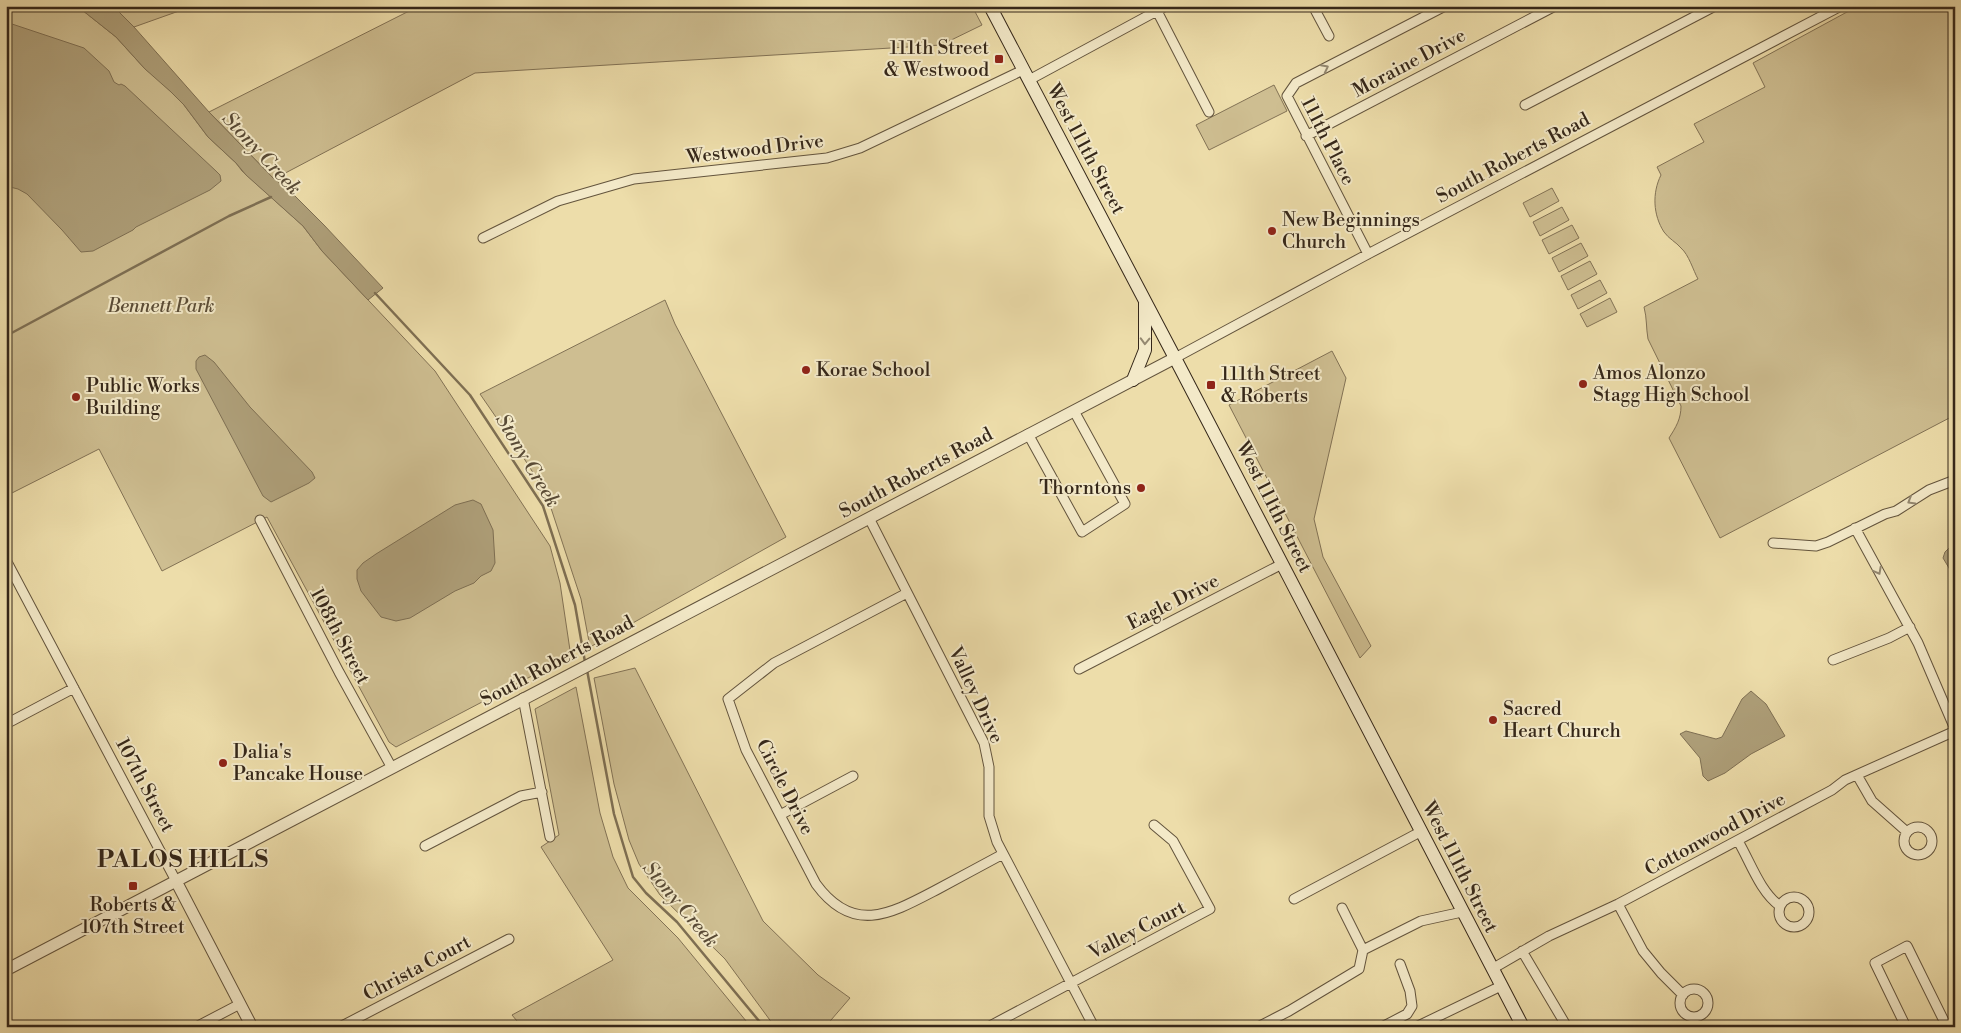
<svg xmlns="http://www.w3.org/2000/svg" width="1961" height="1033" viewBox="0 0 1961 1033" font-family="'Libre Bodoni',serif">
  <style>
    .green { fill: #cebe91; stroke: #827255 }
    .water { fill: #ae9f79; stroke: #7e6f53 }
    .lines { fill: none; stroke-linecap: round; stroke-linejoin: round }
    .stream { stroke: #7e6f53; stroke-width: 2.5 }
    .minor-casing { stroke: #63543d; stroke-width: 11 }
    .tertiary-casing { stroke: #63543d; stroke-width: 13 }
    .secondary-casing { stroke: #352719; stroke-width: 14 }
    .minor { stroke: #f3e9c8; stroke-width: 9 }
    .tertiary { stroke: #f3e9c8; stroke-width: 11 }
    .secondary { stroke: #f3e9c8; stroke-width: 12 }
    .oneway { stroke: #948870 }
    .poi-dot { fill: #8f2418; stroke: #f3e9c8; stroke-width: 2 }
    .labels { text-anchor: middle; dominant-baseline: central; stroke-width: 4; stroke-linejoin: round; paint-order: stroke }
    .poi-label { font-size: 19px; fill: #352719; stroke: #f3e9c8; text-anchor: start }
    .street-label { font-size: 19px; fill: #352719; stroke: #f3e9c8 }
    .park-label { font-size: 19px; font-style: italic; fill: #5b4d37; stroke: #f3e9c8 }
    .water-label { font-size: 20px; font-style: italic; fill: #594b36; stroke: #f3e9c8 }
    .district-label { font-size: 24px; font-weight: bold; letter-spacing: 1px; fill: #352719; stroke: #f3e9c8 }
  </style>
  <rect width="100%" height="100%" fill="#edddaa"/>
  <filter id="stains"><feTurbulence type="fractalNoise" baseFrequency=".004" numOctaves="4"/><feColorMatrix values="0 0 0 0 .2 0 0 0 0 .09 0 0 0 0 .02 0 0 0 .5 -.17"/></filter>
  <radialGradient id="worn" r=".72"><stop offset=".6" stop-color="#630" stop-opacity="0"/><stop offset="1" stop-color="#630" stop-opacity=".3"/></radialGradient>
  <path class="green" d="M 6,6 L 77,6 L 116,37 L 145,69 L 157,78 L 184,105 L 208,137 L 236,163 L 242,171 L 303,226 L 322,251 L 435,371 L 550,546 L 560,583 L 571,657 L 549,667 L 396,747 L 389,742 L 267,517 L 162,571 L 99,449 L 6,496 Z
    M 113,6 L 193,6 L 134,27 Z
    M 419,6 L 972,6 L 982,25 L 941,45 L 475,73 L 274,179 L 209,112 Z
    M 1858,6 L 1955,6 L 1955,415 L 1720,538 L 1669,438 C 1676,427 1681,419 1681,406 L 1648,339 C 1646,328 1647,318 1644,307 L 1698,279 C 1693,270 1689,255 1681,248 C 1676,242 1669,239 1664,232 C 1653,215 1652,193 1661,175 L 1657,167 L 1704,142 L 1694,124 L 1765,87 L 1753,63 Z
    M 1274,85 L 1287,111 L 1209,150 L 1196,125 Z
    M 1552,188 L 1559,201 L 1530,217 L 1523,203 Z
    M 1562,207 L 1569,220 L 1540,236 L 1533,222 Z
    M 1572,225 L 1579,238 L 1549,254 L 1542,240 Z
    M 1581,243 L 1588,256 L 1559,272 L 1552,258 Z
    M 1590,261 L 1597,274 L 1568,290 L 1561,276 Z
    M 1600,280 L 1607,293 L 1578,309 L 1571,295 Z
    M 1610,298 L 1617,312 L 1587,327 L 1580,314 Z
    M 665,300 L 675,324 L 786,537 L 590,647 L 581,599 L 546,493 L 518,449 L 480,394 Z
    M 1332,351 L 1346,378 L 1314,519 L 1323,557 L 1371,646 L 1360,658 L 1229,405 Z
    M 635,668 L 763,921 L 818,975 L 850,998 L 825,1027 L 775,1027 L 725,959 L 660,895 L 639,864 L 629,840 L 614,784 L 594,678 Z
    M 576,687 L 600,813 L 613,857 L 628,888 L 678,938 L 751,1027 L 522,1027 L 512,1015 L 613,960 L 541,847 L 559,835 L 535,709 Z"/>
  <path class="water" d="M 77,6 L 113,6 L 134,27 L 209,112 L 274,179 L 288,189 L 324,225 L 383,288 L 368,300 L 322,251 L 303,226 L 246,175 L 236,163 L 208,137 L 184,105 L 171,92 L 145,69 L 116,37 Z
    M 6,22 L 84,48 L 109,71 L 114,82 L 119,85 L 121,84 L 125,86 L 216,171 L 220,175 L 221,181 L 210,190 L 136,227 L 133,230 L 93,251 L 81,252 L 62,230 L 27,194 L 18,189 L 6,186 Z
    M 205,355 L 214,362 L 250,407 L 312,472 L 315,478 L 309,483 L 271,502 L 263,496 L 196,369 L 196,361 L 199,357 Z
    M 473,500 L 481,504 L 493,530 L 495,563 L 491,571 L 481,576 L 474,583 L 455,591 L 410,618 L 396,621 L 381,617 L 361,591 L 357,579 L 357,570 L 363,563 L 376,554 L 455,505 Z
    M 1955,542 L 1955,578 L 1943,558 L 1945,552 Z
    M 1751,691 L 1766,704 L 1785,736 L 1751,754 L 1725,773 L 1708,781 L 1703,776 L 1700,758 L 1680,734 L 1686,731 L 1716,739 L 1722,737 L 1742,699 Z"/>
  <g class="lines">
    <path class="stream" d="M 375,293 L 470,395 L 543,506 L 575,605 L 585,662
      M 6,336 L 229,216 L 271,197
      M 587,670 L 614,814 L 633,877 L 646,893 L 677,922 L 764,1027"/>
    <defs>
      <path id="minor" d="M 1313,6 L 1329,36
        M 1157,11 L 1209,112
        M 1029,80 L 1166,6
        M 1525,105 L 1715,6
        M 1306,136 L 1555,6
        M 483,238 L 558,201 L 634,179 L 827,158 L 860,148 L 1023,70
        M 1368,254 L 1287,96 L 1296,83 L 1445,6
        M 1175,358 L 1368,254 L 1841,6
        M 1028,434 L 1082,532 L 1125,504 L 1074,411
        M 869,518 L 984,743 L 989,767 L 989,816 L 997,842 L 1094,1027
        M 260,520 L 339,672 L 392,768
        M 1855,528 L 1918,643 L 1955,729
        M 1773,543 L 1816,546 L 1828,542 L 1885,514 L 1896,511 L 1929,490 L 1955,480
        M 6,560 L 176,881
        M 907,593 L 774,663 L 728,699 L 746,750 L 816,884 C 854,936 892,913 938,889 C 960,877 981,866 1003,854
        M 1833,660 L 1889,638 L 1910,627
        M 1079,669 L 1282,564
        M 523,698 L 550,837
        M 6,724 L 74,688
        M 1857,775 L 1872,801 L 1907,832
        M 780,815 L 853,776
        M1904 841a14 14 0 1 1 28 0a14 14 0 1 1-28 0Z
        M 1738,841 C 1750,861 1760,892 1780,906
        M 425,846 L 521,796 L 542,792
        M1779 912a15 15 0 1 1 30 0a15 15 0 1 1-30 0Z
        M 1294,899 L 1420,832
        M 1618,904 L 1643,951 L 1661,973 L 1683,995
        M 1342,908 L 1363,950
        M 1522,951 L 1567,1027
        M 1492,969 L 1549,936 L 1618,904 L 1832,790 L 1845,780 L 1955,731
        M1680 1003a14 14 0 1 1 28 0a14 14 0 1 1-28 0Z
        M 196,1027 L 240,1004
        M 340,1027 L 509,939
        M 988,1027 L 1210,909 L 1173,841 L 1154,825
        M 1258,1027 L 1289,1011 L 1359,969 L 1363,950 L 1421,921 L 1462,912
        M 1382,1027 L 1407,1014 L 1412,1006 L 1410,991 L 1400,964
        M 1416,1027 L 1501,986
        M 1906,1027 L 1875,963 L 1907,946 L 1947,1027"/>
      <path id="tertiary" d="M 176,881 L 252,1027
        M 6,970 L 1175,358"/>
      <path id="secondary" d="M 990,6 L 1175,358 L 1523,1027
        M 1133,380 L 1145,350 L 1145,303"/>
    </defs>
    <use href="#minor" class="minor-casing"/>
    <use href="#tertiary" class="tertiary-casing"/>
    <use href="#secondary" class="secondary-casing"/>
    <use href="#minor" class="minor"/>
    <use href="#tertiary" class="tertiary"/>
    <use href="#secondary" class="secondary"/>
  </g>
  <defs><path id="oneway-chevron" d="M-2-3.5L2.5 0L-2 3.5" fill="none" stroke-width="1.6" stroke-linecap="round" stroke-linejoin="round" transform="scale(1.25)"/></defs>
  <g class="oneway">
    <use href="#oneway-chevron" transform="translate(1325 68) rotate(-27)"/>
    <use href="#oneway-chevron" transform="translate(1145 341) rotate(92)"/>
    <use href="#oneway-chevron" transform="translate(1911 501) rotate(149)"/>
    <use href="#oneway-chevron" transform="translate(1878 571) rotate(62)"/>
  </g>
  <g class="poi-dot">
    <rect x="994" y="54" width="10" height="10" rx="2.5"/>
    <circle cx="1272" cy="231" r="5"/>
    <circle cx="806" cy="370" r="5"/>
    <circle cx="1583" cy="384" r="5"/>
    <rect x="1206" y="380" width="10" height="10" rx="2.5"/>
    <circle cx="76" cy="397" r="5"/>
    <circle cx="1141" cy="488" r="5"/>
    <circle cx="1493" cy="720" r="5"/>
    <circle cx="223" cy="763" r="5"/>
    <rect x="128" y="881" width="10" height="10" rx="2.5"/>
  </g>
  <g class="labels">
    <g class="poi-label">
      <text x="989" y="48" text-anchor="end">111th Street<tspan x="989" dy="22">&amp; Westwood</tspan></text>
      <text x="1282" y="220">New Beginnings<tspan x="1282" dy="22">Church</tspan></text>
      <text x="816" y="370">Korae School</text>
      <text x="1593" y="373">Amos Alonzo<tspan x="1593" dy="22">Stagg High School</tspan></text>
      <text x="1221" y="374">111th Street<tspan x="1221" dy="22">&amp; Roberts</tspan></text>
      <text x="86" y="386">Public Works<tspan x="86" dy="22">Building</tspan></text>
      <text x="1131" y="488" text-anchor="end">Thorntons</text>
      <text x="1503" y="709">Sacred<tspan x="1503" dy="22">Heart Church</tspan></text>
      <text x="233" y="752">Dalia's<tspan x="233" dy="22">Pancake House</tspan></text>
      <text x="133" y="905" text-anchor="middle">Roberts &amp;<tspan x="133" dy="22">107th Street</tspan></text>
    </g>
    <g class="street-label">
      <text transform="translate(1409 63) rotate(-28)">Moraine Drive</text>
      <text transform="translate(1328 141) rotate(63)">111th Place</text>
      <text transform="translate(755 149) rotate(-7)">Westwood Drive</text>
      <text transform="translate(1086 149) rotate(62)">West 111th Street</text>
      <text transform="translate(1513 158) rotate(-28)">South Roberts Road</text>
      <text transform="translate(916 473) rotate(-28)">South Roberts Road</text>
      <text transform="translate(1274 507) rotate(63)">West 111th Street</text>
      <text transform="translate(1173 602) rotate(-27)">Eagle Drive</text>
      <text transform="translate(340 636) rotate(62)">108th Street</text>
      <text transform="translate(557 661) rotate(-28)">South Roberts Road</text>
      <text transform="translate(976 695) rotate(65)">Valley Drive</text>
      <text transform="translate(145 785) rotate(62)">107th Street</text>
      <text transform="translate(785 787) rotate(63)">Circle Drive</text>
      <text transform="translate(1715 834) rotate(-28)">Cottonwood Drive</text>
      <text transform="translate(1460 867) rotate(63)">West 111th Street</text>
      <text transform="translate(1137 930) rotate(-27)">Valley Court</text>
      <text transform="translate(417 968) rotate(-28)">Christa Court</text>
    </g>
    <g class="park-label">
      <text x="161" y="306">Bennett Park</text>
    </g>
    <g class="water-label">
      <text transform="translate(261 154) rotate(47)">Stony Creek</text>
      <text transform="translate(527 461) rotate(59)">Stony Creek</text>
      <text transform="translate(680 905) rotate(50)">Stony Creek</text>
    </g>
    <g class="district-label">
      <text x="183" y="860">PALOS HILLS</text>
    </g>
  </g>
  <rect width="1961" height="1033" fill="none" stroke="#edddaa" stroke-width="25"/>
  <rect x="8" y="8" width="1946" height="1018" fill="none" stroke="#352719" stroke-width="2.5"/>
  <rect x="12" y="12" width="1936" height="1008" fill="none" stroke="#352719"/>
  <rect width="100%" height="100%" filter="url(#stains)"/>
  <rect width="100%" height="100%" fill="url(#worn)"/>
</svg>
